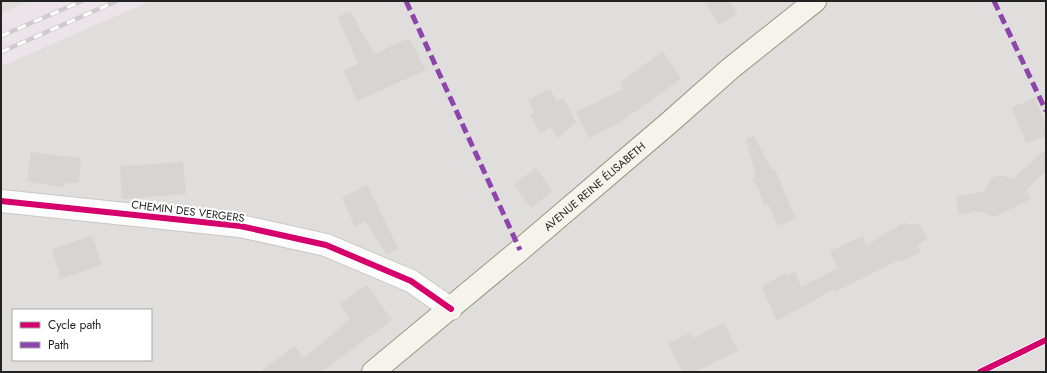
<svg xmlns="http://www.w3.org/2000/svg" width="1047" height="373" viewBox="0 0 1047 373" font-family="Jost,sans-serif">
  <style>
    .residential { fill: #dfdedc; fill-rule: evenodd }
    .industrial { fill: #ede4e9 }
    .building { fill: #d7d4d2 }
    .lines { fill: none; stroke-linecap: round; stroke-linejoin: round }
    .minor-casing { stroke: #c9c8c7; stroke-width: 24 }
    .secondary-casing { stroke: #999a82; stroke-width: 24 }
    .minor { stroke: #fdfcfc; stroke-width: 22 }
    .secondary { stroke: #f4f4ed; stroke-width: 22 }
    .rail-casing { stroke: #ccc; stroke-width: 4.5 }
    .rail { stroke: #fff; stroke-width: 3; stroke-dasharray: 9; stroke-linecap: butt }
    .quiet { stroke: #8e44ad; stroke-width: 5; stroke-dasharray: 10 5; stroke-linecap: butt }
    .cycleway-casing { stroke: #fff; stroke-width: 8 }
    .cycleway { stroke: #d6006c; stroke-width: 6 }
    .labels { text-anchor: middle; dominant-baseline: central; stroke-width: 4; stroke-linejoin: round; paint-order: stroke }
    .street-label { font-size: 11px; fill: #222; stroke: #fff }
  </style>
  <rect width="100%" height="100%" fill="#f0eeeb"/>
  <path class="residential" d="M 1,1 L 32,1 L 1,14 Z
    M 150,1 L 1046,1 L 1046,372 L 1,372 L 1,66 ZM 13,310 L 151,310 L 151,360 L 13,360 Z"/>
  <path class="industrial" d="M 30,1 L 150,1 L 1,66 L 1,13 Z"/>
  <path class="building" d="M 705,1 L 730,1 L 737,14 L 719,25 Z
    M 350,11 L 374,54 L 409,38 L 426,70 L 357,101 L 344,71 L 358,64 L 338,17 Z
    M 663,51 L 681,79 L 619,123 L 589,138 L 576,112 L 624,89 L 620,82 Z
    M 550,89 L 557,101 L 563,97 L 576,122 L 558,138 L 551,127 L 540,133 L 530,115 L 535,112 L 528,100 Z
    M 1035,98 L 1046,127 L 1046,136 L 1026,143 L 1012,107 Z
    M 754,136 L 772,171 L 775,169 L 795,218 L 778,226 L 768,204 L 765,205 L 753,178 L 756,177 L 746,139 Z
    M 1046,149 L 1046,171 L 1026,190 L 1031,199 L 994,217 L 980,211 L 959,215 L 956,197 L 985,191 L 991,178 L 1001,175 L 1013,179 Z
    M 31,152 L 81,158 L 79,183 L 66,182 L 64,187 L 27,182 Z
    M 183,162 L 186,194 L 122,199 L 120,166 Z
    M 536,168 L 553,191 L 531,208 L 514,184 Z
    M 367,185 L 398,248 L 387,255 L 365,221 L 355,227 L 342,198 Z
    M 905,222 L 908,225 L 912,224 L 920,224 L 927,239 L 917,245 L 921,252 L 900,262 L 899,260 L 835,292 L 834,289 L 777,321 L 761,286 L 786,273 L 787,276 L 795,272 L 801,287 L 838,268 L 830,251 L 863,236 L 867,245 Z
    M 92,236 L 102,265 L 61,279 L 52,249 Z
    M 367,285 L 392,320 L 321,372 L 260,372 L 295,346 L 303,358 L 326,340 L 350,318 L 340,304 Z
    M 724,323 L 738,351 L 694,372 L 682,372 L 668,343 L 690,333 L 693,338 Z"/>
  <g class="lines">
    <defs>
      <path id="minor" d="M 1,201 L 240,226 L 326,245 L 411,281 L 451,309"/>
      <g id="secondary">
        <path id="s1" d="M 373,372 L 520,250 L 670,122 L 731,68 L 815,1"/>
      </g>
    </defs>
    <use href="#minor" class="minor-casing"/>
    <use href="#secondary" class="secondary-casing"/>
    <use href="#minor" class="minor"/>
    <use href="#secondary" class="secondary"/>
    <defs>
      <path id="rail" d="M 1,36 L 82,1
        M 1,52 L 117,1"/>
    </defs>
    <use href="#rail" class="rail-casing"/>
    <use href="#rail" class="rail"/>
    <path class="quiet" d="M 406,1 L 520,250
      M 994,1 L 1046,111"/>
    <defs>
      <path id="cycleway" d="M 1,201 L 240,226 L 326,245 L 411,281 L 451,309
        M 980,372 L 1046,340"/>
    </defs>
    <use href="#cycleway" class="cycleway-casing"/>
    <use href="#cycleway" class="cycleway"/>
  </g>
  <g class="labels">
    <g class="street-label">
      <text stroke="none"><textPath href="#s1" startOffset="289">AVENUE REINE ÉLISABETH</textPath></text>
      <text transform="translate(188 211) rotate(7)">CHEMIN DES VERGERS</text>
    </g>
  </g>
  <rect width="1047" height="373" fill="none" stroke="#222222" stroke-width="4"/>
  <rect x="12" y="309" width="140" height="52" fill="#ffffff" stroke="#a7a7a7"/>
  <rect x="20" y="322" width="20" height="6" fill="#d6006c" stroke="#a7a7a7"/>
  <text x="48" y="329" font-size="12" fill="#222222">Cycle path</text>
  <rect x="20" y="342" width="20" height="6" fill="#8e44ad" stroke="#a7a7a7"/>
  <text x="48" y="349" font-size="12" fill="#222222">Path</text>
</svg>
